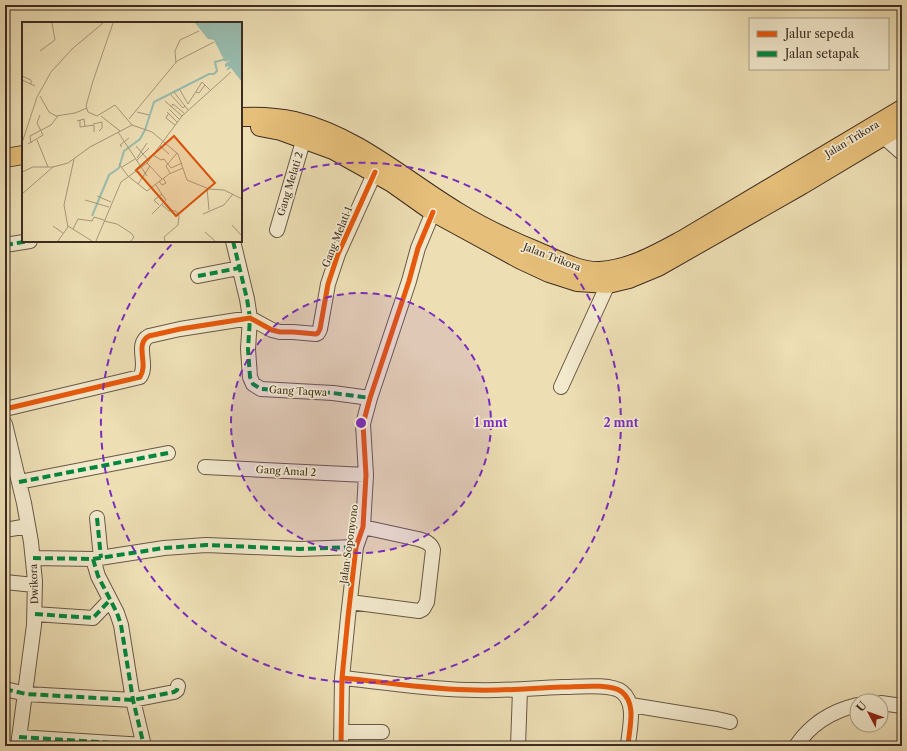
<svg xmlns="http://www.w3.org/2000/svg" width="907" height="751" viewBox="0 0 907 751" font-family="'Libre Caslon Text',serif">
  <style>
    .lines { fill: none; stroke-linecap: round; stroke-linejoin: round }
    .minor-casing { stroke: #695846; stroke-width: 16 }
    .major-casing { stroke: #3d2c22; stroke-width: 20 }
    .minor { stroke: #f3eace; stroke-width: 14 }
    .major { stroke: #e6bf7a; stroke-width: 18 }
    .quiet { stroke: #00873e; stroke-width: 4; stroke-dasharray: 8 4; stroke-linecap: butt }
    .cycleway-casing { stroke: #f3eace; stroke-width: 8 }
    .cycleway { stroke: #e8590c; stroke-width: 5 }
    .ring { fill: none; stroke: #7b2cbf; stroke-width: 2; stroke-dasharray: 7 5 }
    .labels { text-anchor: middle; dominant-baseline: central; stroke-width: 3.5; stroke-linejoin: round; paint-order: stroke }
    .street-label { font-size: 10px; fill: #3d2c22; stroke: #f3eace }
    .inset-river { fill: none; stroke: #99bcae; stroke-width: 2 }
    .inset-road { fill: none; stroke: #a7977a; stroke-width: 1 }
    .view { fill: #d7540e; fill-opacity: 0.15; stroke: #d7540e; stroke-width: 2 }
    .inset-edge { fill: none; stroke: #3d2c22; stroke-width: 2 }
    .centre { fill: #7b2cbf; stroke: #f3eace; stroke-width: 2 }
    .ring-label { font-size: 12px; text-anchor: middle; font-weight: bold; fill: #7b2cbf; stroke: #f3eace; stroke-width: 3.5; stroke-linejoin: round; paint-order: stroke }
  </style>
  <rect width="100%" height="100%" fill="#eddeb4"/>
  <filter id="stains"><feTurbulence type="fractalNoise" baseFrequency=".005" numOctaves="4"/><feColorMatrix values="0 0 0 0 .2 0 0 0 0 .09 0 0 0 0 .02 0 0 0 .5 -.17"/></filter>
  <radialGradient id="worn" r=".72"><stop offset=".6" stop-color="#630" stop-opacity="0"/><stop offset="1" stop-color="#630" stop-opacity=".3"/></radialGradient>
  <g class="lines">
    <defs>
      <path id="minor" d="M 884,137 L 902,153
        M 277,230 L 304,138
        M 233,241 L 247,299 L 250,318 L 248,349 L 250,377 L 253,384 L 261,389 L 333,393 L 370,398
        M 5,245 L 30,241
        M 198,276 L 239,268
        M 561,387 L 608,284
        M 5,409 L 140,377 C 149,364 134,344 149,336 L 180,329 L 250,318 L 272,330 L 280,332 L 293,332 L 316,334 L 318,333 L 320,329 L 328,284 L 338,254 L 375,172
        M 5,424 L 24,503 L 31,542 L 35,581 L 34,625 L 18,746
        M 205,467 L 366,475
        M 19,482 L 168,453
        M 97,518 L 101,558
        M 5,530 L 28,526
        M 33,558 L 93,559 L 164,548 L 206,545 L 300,549 L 356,547
        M 93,559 L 98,576 L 117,613 L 121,625 L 133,700 L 144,746
        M 5,582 L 34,585
        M 350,602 L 419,611 L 423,609 L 427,602 L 433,550 C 431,543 425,541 418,539 L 363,527
        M 35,614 L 93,618 L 110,600
        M 342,678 C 386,682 430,690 475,690 C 504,691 533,688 562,687 C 576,687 611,683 622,692 C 637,704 629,729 628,746
        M 5,689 L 26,694 L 133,700 L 174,692 L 177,690 L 178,686
        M 881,703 L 902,706
        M 631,705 L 717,719 L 730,722
        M 341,732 L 382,732
        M 19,737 L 144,745
        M 341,746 L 342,678 L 348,617 L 356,547 L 363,527 L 366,475 L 363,424 L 370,398 L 409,281 L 418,248 L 433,212
        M 518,746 L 520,690
        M 796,746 C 810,725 832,711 857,705"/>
      <path id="major" d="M 241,117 C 259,116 277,117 295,121 C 357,136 405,180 458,212 C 484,228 510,240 537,251 C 556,259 579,272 600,271 C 630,269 656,254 682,240 L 902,109
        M 260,127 L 281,131 L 333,150 L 392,183 L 433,212 L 521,260 L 549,273 L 577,282 L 608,284 L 629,279 L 658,267 L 802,185 L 902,125
        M 5,158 L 23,155"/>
    </defs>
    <use href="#minor" class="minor-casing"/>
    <use href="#major" class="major-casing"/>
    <use href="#minor" class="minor"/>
    <use href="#major" class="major"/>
    <path class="quiet" d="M 233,241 L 247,299 L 250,318 L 248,349 L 250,377 L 253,384 L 261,389 L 333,393 L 370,398
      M 5,245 L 30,241
      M 198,276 L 239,268
      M 19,482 L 168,453
      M 97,518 L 101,558
      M 33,558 L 93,559 L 164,548 L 206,545 L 300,549 L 356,547
      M 93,559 L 98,576 L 117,613 L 121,625 L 133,700 L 144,746
      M 35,614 L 93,618 L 110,600
      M 5,689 L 26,694 L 133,700 L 174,692 L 177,690 L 178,686
      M 19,737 L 144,745"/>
    <defs>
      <path id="cycleway" d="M 5,409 L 140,377 C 149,364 134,344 149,336 L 180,329 L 250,318 L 272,330 L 280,332 L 293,332 L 316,334 L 318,333 L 320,329 L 328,284 L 338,254 L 375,172
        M 342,678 C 386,682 430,690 475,690 C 504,691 533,688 562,687 C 576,687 611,683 622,692 C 637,704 629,729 628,746
        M 341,746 L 342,678 L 348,617 L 356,547 L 363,527 L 366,475 L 363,424 L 370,398 L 409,281 L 418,248 L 433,212"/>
    </defs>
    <use href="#cycleway" class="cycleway-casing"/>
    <use href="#cycleway" class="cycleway"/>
  </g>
  <circle cx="361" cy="423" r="130" fill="#7b2cbf" fill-opacity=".12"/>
  <g class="ring">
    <circle cx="361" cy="423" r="130"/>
    <path d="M243 191A260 260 0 1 1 174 242"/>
  </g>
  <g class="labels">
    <g class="street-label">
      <text transform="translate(852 139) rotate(-31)">Jalan Trikora</text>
      <text transform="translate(290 184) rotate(-73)">Gang Melati 2</text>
      <text transform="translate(337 237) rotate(-68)">Gang Melati 1</text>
      <text transform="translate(552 257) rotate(21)">Jalan Trikora</text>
      <text transform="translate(298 391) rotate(3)">Gang Taqwa</text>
      <text transform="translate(286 471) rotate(3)">Gang Amal 2</text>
      <text transform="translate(349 544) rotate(-82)">Jalan Soponyono</text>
      <text transform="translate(34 584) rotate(-92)">Dwikora</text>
    </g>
  </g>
  <g transform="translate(22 22)">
    <rect width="220" height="220" fill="#eddeb4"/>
    <path d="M 173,1 L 220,1 L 220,60 L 209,46 L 204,49 L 207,44 L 203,45 L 203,42 L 208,38 L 203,40 L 192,18 L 186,17 Z" fill="#99bcae"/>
    <path class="inset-river" d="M 70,194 L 87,153 L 97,146 L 102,129 L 118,117 L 123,108 L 132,80 L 187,52 L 192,52 L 195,49 L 193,40 L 204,37"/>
    <path class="inset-road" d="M 91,1 L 71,59 L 64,84 L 66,90 L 75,94 L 93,83 L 110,103 L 130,110 L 156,132 L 165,158 L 187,167 L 202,168 L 220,177M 18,29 L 33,18 L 30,1M 154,41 L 153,29 L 158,18 L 177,9M 0,54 L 9,58 L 9,62M 0,58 L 13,64M 158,68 L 166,82 L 180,60 L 188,68M 152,70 L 166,88M 174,70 L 177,71 L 183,63M 149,73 L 161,86 L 163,84M 18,74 L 27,90 L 34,94 L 53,91 L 65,86M 143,79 L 160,94M 149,85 L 151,82 L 162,91M 147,87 L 157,97M 115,90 L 127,93M 145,90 L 155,100M 146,92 L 144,96 L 153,103M 79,94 L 98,109M 107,97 L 155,39 L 192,20M 58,98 L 58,105 L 72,103 L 72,110M 55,99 L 62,97 L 63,104M 71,102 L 80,100 L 80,106 L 77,109M 96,110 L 125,154M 15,118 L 26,145M 0,121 L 15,75 L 29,50 L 50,27 L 81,1M 9,121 L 8,114 L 29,103 L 36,94M 6,122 L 21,113 L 15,101 L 18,93M 114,124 L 127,139M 138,124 L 147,132M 100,125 L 98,123 L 107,116M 131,133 L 139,138 L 142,137 L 149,146 L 160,141M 115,136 L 125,121M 114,139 L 127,126M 125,141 L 140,157M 97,142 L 106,154 L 125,169 L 147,152 L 161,146M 100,145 L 113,137M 0,150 L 11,145 L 31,145 L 46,141 L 68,125 L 110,103M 148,151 L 144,144 L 155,131M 137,159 L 140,163 L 144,161 L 141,156M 116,162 L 128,144M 185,166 L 187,188M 0,172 L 31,145M 75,174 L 89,180M 63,178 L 87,185M 139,182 L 147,189 L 154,189 L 157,194 L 156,203 L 142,215 L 143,219M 137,183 L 132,178 L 140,172M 130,192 L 144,178 L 133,162M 181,192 L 202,183 L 211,172M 82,199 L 95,202 L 109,211 L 112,215 L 109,219M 210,203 L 220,214M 31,204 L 41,211M 46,204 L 70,219M 51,207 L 56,197 L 70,199 L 72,195 L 82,198M 183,210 L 193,219M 36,219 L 46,205 L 42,183 L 52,137M 74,219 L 99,160 L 125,141 L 160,94 L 209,50"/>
    <path class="view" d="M 152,114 L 193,161 L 154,194 L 114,148 Z"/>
    <rect width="220" height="220" class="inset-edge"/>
  </g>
  <circle cx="361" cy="423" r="6" class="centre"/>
  <g class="ring-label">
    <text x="491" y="427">1 mnt</text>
    <text x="621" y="427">2 mnt</text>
  </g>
  <rect width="907" height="751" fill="none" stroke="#eddeb4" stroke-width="20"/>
  <rect x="6" y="6" width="895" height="739" fill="none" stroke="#3d2c22" stroke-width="2"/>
  <rect x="10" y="10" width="887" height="731" fill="none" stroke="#3d2c22"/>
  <rect x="749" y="18" width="140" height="52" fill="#f3eace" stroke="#aa9e89"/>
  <rect x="757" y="31" width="20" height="6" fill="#e8590c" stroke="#aa9e89"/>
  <text x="785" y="38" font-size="12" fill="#3d2c22">Jalur sepeda</text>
  <rect x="757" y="51" width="20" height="6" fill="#00873e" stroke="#aa9e89"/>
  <text x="785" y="58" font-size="12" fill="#3d2c22">Jalan setapak</text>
  <g transform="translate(869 713) rotate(311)"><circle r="19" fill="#f3eace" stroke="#aa9e89"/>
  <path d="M0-3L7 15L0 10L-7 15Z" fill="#8f2418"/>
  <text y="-6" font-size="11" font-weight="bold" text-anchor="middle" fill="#3d2c22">U</text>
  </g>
  <rect width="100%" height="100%" filter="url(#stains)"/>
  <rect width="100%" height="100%" fill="url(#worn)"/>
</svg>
